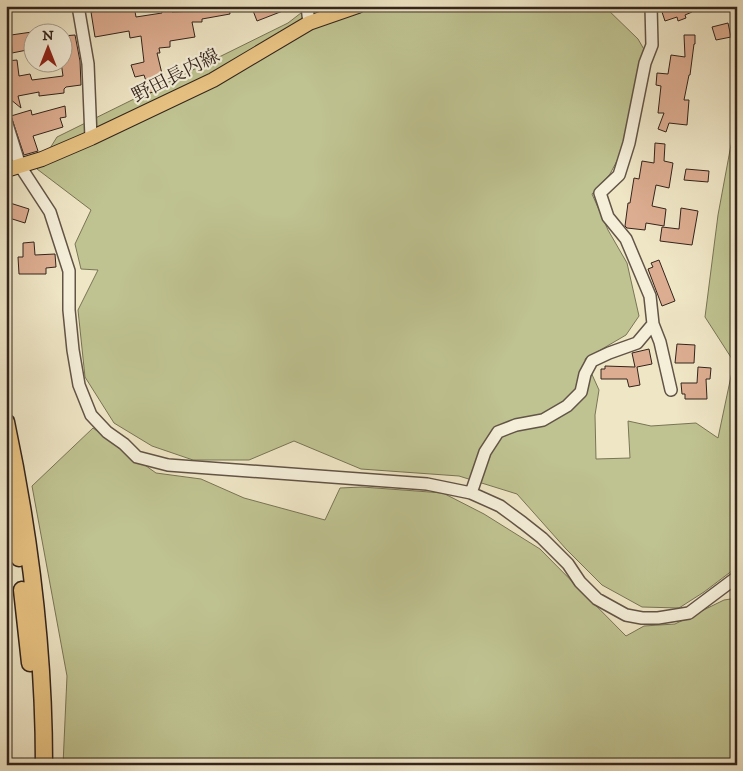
<svg xmlns="http://www.w3.org/2000/svg" width="743" height="771" viewBox="0 0 743 771" font-family="'IM FELL DW Pica','Noto Serif JP',serif">
  <style>
    .green { fill: #bfc391; stroke: #797456 }
    .building { fill: #ddad91; stroke: #33241c }
    .lines { fill: none; stroke-linecap: round; stroke-linejoin: round }
    .minor-casing { stroke: #625446; stroke-width: 14 }
    .major-casing { stroke: #33241c; stroke-width: 16 }
    .highway-casing { stroke: #33241c; stroke-width: 19 }
    .minor { stroke: #f5efda; stroke-width: 11 }
    .major { stroke: #e8c383; stroke-width: 14 }
    .highway { stroke: #e8c383; stroke-width: 16 }
    .labels { text-anchor: middle; dominant-baseline: central; stroke-width: 4.5; stroke-linejoin: round; paint-order: stroke }
    .street-label { font-size: 19px; fill: #33241c; stroke: #f5efda }
  </style>
  <rect width="100%" height="100%" fill="#efe6c6"/>
  <filter id="stains"><feTurbulence type="fractalNoise" baseFrequency=".004" numOctaves="4"/><feColorMatrix values="0 0 0 0 .2 0 0 0 0 .09 0 0 0 0 .02 0 0 0 .5 -.17"/></filter>
  <radialGradient id="worn" r=".72"><stop offset=".6" stop-color="#630" stop-opacity="0"/><stop offset="1" stop-color="#630" stop-opacity=".3"/></radialGradient>
  <path class="green" d="M 310,6 L 604,6 L 638,39 L 649,58 L 638,121 L 610,174 L 592,194 L 608,230 L 627,263 L 639,316 L 626,335 L 585,359 L 599,390 L 595,415 L 596,459 L 630,458 L 628,421 L 651,426 L 696,423 L 718,438 L 734,362 L 705,317 L 718,215 L 733,134 L 737,130 L 737,567 L 704,592 L 679,608 L 642,607 L 602,585 L 566,549 L 517,494 L 459,476 L 361,469 L 294,441 L 249,460 L 193,460 L 152,446 L 114,423 L 85,377 L 78,310 L 98,270 L 81,269 L 75,244 L 91,210 L 37,169 L 57,137 L 288,23 Z
    M 93,428 L 156,473 L 201,479 L 244,498 L 325,520 L 340,488 L 362,487 L 443,493 L 484,514 L 540,549 L 626,636 L 644,626 L 675,624 L 724,600 L 737,598 L 737,765 L 63,765 L 67,676 L 32,486 Z"/>
  <path class="building" d="M 128,6 L 134,6 L 136,17 L 162,13 L 161,6 L 171,6 L 172,12 L 196,11 L 196,8 L 229,6 L 230,14 L 202,19 L 202,22 L 192,22 L 195,37 L 170,41 L 170,47 L 159,48 L 160,53 L 157,53 L 164,82 L 157,84 L 159,90 L 150,93 L 144,75 L 135,77 L 131,65 L 144,62 L 141,36 L 130,38 L 129,31 L 95,37 L 91,12 Z
    M 258,6 L 293,6 L 293,7 L 257,21 L 252,8 Z
    M 660,6 L 690,6 L 692,12 L 685,15 L 686,18 L 678,21 L 677,17 L 665,21 Z
    M 728,23 L 731,37 L 716,40 L 712,27 Z
    M 32,32 L 32,49 L 12,53 L 11,35 Z
    M 75,35 L 80,61 L 81,85 L 66,87 L 64,89 L 64,93 L 39,96 L 39,92 L 18,96 L 21,108 L 10,99 L 6,80 L 6,61 L 17,60 L 19,76 L 30,74 L 32,80 L 63,76 L 61,62 L 62,36 Z
    M 684,35 L 695,35 L 695,44 L 694,44 L 690,75 L 689,75 L 684,100 L 689,100 L 687,125 L 669,123 L 666,132 L 658,129 L 664,113 L 658,113 L 661,86 L 656,85 L 657,73 L 668,74 L 671,55 L 685,57 Z
    M 65,106 L 66,117 L 60,118 L 63,127 L 33,136 L 38,151 L 24,155 L 11,116 L 31,110 L 32,115 Z
    M 655,143 L 665,144 L 664,161 L 673,163 L 669,188 L 656,185 L 652,206 L 666,209 L 664,226 L 646,223 L 645,230 L 627,228 L 625,226 L 628,203 L 630,203 L 634,178 L 639,179 L 642,161 L 654,163 Z
    M 686,169 L 709,171 L 708,182 L 684,180 Z
    M 10,203 L 29,209 L 25,223 L 6,217 Z
    M 681,208 L 698,211 L 692,245 L 660,241 L 662,227 L 679,229 Z
    M 34,242 L 35,255 L 55,254 L 56,267 L 46,268 L 46,274 L 19,274 L 18,257 L 23,257 L 23,243 Z
    M 659,260 L 675,301 L 662,306 L 648,269 L 653,267 L 651,263 Z
    M 677,344 L 695,345 L 694,363 L 675,363 Z
    M 649,349 L 652,364 L 637,367 L 640,385 L 629,387 L 627,379 L 601,379 L 601,369 L 605,369 L 605,366 L 635,367 L 632,353 Z
    M 698,367 L 711,368 L 710,379 L 706,379 L 707,399 L 685,399 L 685,394 L 682,394 L 681,383 L 697,383 Z"/>
  <g class="lines">
    <defs>
      <path id="minor" d="M 78,6 L 88,64 L 91,138
        M 307,6 L 309,23
        M 651,6 L 652,45 L 645,63 L 629,143 L 619,175 L 600,193 L 608,217 L 626,239 L 650,296 L 653,324 L 660,342 L 671,390
        M 6,121 L 20,166 L 50,212 L 69,271 L 69,310 L 73,350 L 79,385 L 91,415 L 107,432 L 124,444 L 137,457 L 168,465 L 427,484 L 471,493 L 500,506 L 523,523 L 542,538 L 568,564 L 580,582 L 597,599 L 626,615 L 642,618 L 658,618 L 689,613 L 737,577
        M 471,493 L 485,452 L 498,432 L 516,425 L 543,420 L 567,406 L 581,392 L 585,374 L 592,361 L 609,353 L 637,343 L 653,324"/>
      <path id="major" d="M 6,170 L 42,159 L 91,138 L 213,80 L 309,23 L 358,6"/>
      <path id="highway" d="M 6,422 C 30,535 44,649 44,765
        M 6,482 L 19,558
        M 22,590 L 30,663"/>
    </defs>
    <use href="#minor" class="minor-casing"/>
    <use href="#major" class="major-casing"/>
    <use href="#highway" class="highway-casing"/>
    <use href="#minor" class="minor"/>
    <use href="#major" class="major"/>
    <use href="#highway" class="highway"/>
  </g>
  <g class="labels">
    <g class="street-label">
      <text transform="translate(176 76) rotate(-27)">野田長内線</text>
    </g>
  </g>
  <rect width="743" height="771" fill="none" stroke="#efe6c6" stroke-width="25"/>
  <rect x="8" y="8" width="728" height="756" fill="none" stroke="#33241c" stroke-width="2.5"/>
  <rect x="12" y="12" width="718" height="746" fill="none" stroke="#33241c"/>
  <g transform="translate(48 48)"><circle r="24" fill="#f5efda" stroke="#a79e8e"/>
  <path d="M0-4L9 19L0 12L-9 19Z" fill="#8f2418"/>
  <text y="-8" font-size="14" font-weight="bold" text-anchor="middle" fill="#33241c">N</text>
  </g>
  <rect width="100%" height="100%" filter="url(#stains)"/>
  <rect width="100%" height="100%" fill="url(#worn)"/>
</svg>
